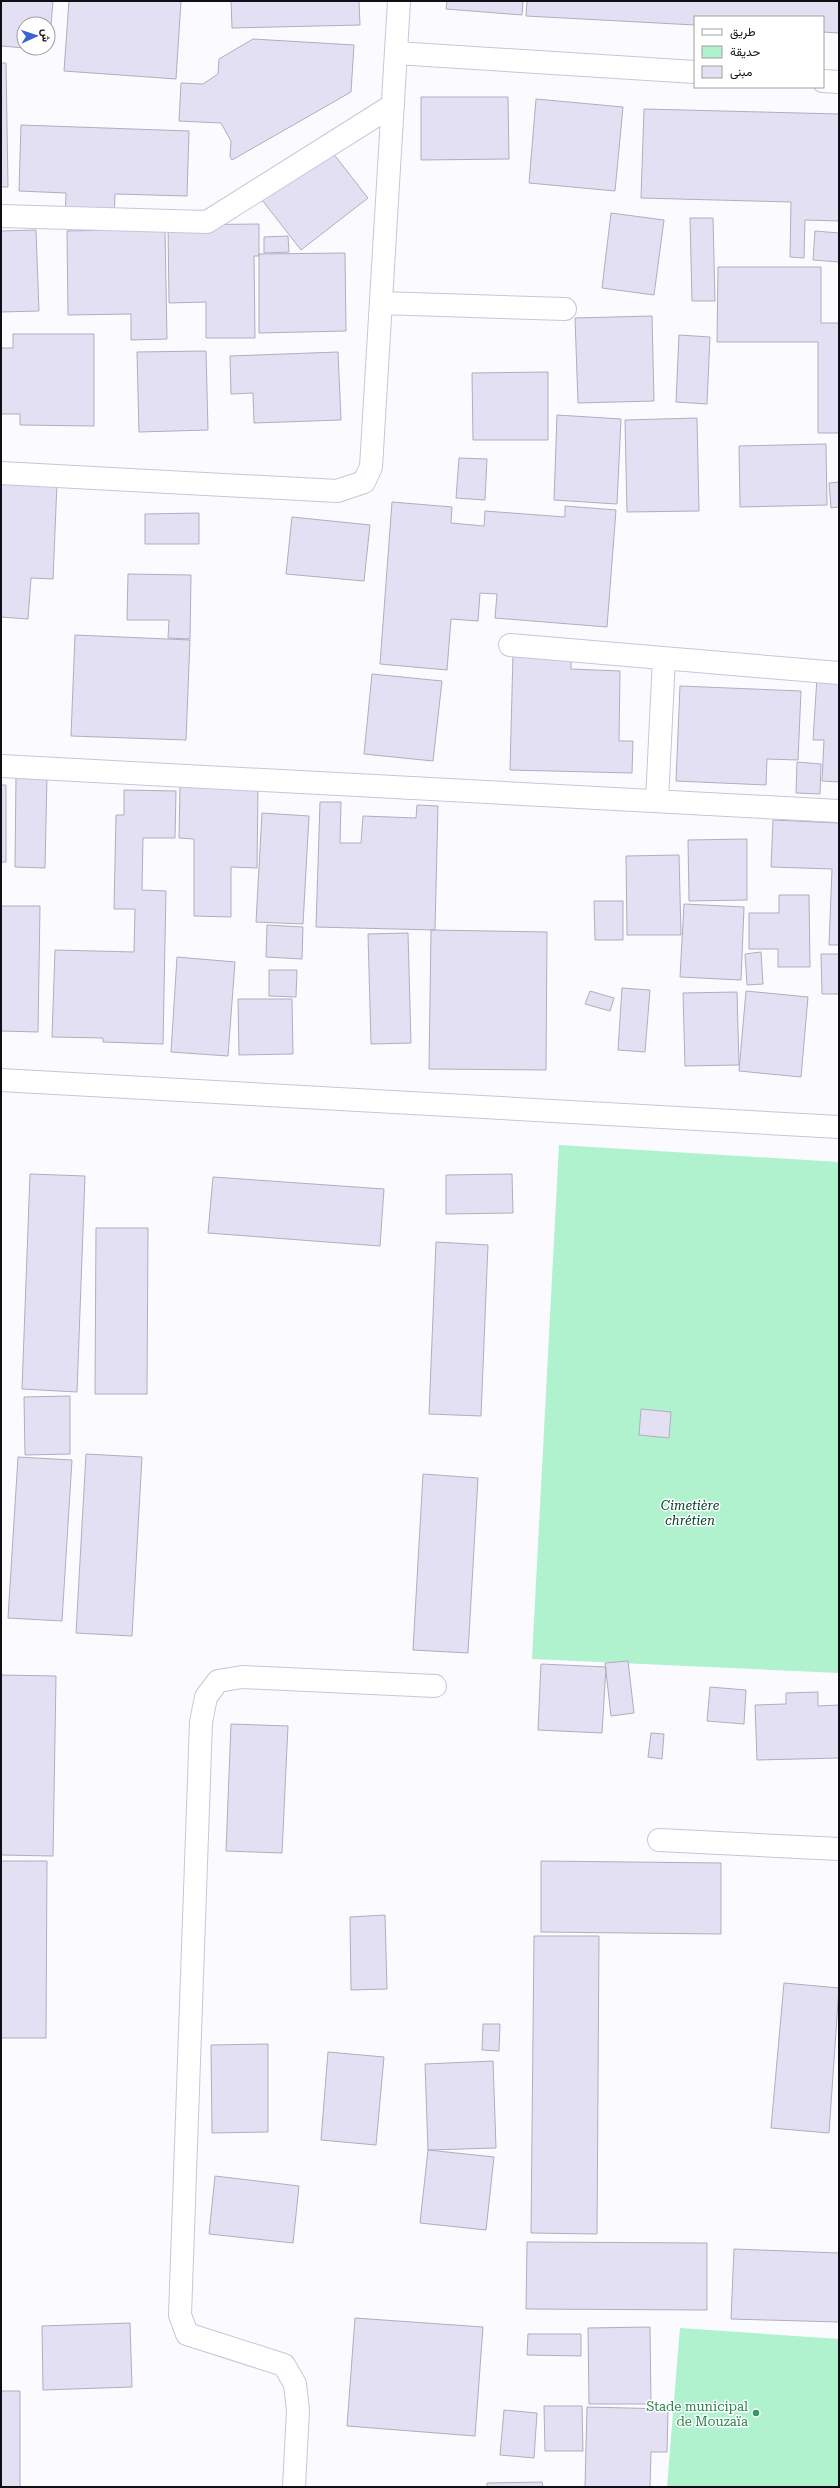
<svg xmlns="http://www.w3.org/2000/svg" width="840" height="2488" viewBox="0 0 840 2488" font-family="'Roboto Serif',Vazirmatn,serif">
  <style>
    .green { fill: #b0f2cd }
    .building { fill: #e4e0f4; stroke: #b1adc0; fill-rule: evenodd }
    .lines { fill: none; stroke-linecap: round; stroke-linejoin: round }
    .service-casing { stroke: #c9c5d9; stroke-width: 24 }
    .minor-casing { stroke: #c9c5d9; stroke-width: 24 }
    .service { stroke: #fff; stroke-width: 22 }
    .minor { stroke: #fff; stroke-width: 22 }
    .leisure-dot { fill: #2e9e5b; stroke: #fff; stroke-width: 1.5 }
    .labels { text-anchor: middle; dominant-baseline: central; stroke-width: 3; stroke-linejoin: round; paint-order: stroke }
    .park-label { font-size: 13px; font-style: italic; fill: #004027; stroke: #fff }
    .leisure-label { font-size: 13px; fill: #27864d; stroke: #fff; text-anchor: end }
  </style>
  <rect width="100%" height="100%" fill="#fbfafe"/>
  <path class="green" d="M 559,1145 L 839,1162 L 839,1673 L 532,1659 Z
    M 680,2328 L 839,2339 L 839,2487 L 667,2487 Z"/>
  <path class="building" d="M 1,1 L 53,1 L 49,50 L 1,46 ZM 24,24 L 48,24 L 48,48 L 24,48 Z
    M 69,1 L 181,1 L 176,79 L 64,71 Z
    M 231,1 L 359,1 L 360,25 L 232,28 Z
    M 447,1 L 523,1 L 522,15 L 446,9 Z
    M 527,1 L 839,1 L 839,33 L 823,32 L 823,17 L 695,17 L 695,25 L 526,16 Z
    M 253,39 L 354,45 L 351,92 L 232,160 L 230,157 L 231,141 L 221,123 L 179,121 L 181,83 L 203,84 L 218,74 L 219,59 Z
    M 1,63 L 6,63 L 8,187 L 1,187 Z
    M 421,97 L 508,97 L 509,159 L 421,160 Z
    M 536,99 L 623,107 L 615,191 L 529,183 Z
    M 644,109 L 839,114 L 839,221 L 805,220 L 804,258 L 790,257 L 791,202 L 641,198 Z
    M 21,125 L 189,131 L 187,196 L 115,194 L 114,221 L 65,220 L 66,193 L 19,191 Z
    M 329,148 L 368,198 L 301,250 L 262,200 Z
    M 611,213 L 664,220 L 654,295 L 602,288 Z
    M 690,218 L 713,218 L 715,301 L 692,301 Z
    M 259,224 L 259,256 L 254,256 L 255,338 L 206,338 L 206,302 L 169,303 L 168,225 Z
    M 165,229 L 167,339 L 131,340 L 131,314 L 68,315 L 67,231 Z
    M 36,230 L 39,311 L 1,312 L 1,231 Z
    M 815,231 L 839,233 L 839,262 L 813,260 Z
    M 288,236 L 289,252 L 264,253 L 264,237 Z
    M 345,253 L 346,331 L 259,333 L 259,254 Z
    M 718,267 L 821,267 L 821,323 L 839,323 L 839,433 L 818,433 L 818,342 L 717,342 Z
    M 652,316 L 654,401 L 578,403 L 575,318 Z
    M 13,334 L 94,334 L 94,426 L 20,425 L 20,414 L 1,414 L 1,348 L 13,348 Z
    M 679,335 L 710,337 L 707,404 L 676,402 Z
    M 206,351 L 208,430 L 139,432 L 137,352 Z
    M 338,352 L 341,420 L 254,423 L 253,393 L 231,394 L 230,356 Z
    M 548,372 L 548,440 L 473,440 L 472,373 Z
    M 557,415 L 621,419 L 617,504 L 554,500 Z
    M 697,418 L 699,511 L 627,512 L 625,420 Z
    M 826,444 L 827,505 L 740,507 L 739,446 Z
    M 459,458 L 487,459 L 485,500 L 456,498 Z
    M 1,479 L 57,483 L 53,579 L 31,578 L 28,619 L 1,617 Z
    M 839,482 L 839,507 L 831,508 L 829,483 Z
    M 392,502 L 452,507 L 451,523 L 484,526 L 485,511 L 565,517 L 565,506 L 616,510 L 607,627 L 495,618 L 497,594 L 480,593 L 478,621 L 451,619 L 447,670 L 380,664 Z
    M 199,513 L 199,544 L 145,544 L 145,514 Z
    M 292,517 L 370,525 L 364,581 L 286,574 Z
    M 128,574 L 191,575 L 190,639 L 168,638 L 169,620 L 127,620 Z
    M 75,635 L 190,640 L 186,740 L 71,736 Z
    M 513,654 L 571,655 L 571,669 L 620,671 L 619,741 L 633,741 L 632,773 L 510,770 Z
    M 372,674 L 442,681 L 433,761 L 364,754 Z
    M 817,677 L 839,679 L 839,782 L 822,781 L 824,740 L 813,740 Z
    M 680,686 L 801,691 L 798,760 L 767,759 L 766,785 L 676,781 Z
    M 797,762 L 821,764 L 820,794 L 796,793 Z
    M 16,775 L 47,776 L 45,868 L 15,867 Z
    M 1,785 L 6,785 L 6,862 L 1,862 Z
    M 180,786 L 258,786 L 257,868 L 231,867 L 231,917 L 194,916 L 194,839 L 179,838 Z
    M 124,790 L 176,791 L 175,838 L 143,838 L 142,890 L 166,891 L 163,1044 L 103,1042 L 103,1038 L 52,1037 L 55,950 L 134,952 L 135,909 L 114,909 L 116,815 L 124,815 Z
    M 320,802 L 341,802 L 340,843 L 361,843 L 363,816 L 416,818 L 417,805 L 438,806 L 435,930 L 316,927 Z
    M 262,813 L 309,816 L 303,924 L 256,922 Z
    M 773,820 L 839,823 L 839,945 L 829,945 L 832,869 L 771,867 Z
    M 747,839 L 747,900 L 689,901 L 688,840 Z
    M 679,855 L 681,935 L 627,935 L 626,856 Z
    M 779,895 L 809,895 L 810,967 L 778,967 L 778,949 L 749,949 L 749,913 L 779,913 Z
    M 594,901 L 623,901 L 623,940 L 595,940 Z
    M 684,904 L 744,907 L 741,980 L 680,977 Z
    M 1,906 L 40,906 L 38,1032 L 1,1031 Z
    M 267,925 L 303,927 L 302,959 L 266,957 Z
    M 431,930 L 547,932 L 546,1070 L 429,1069 Z
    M 408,933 L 411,1043 L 371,1044 L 368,934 Z
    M 761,952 L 763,984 L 747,985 L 745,954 Z
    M 821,954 L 839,954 L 839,994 L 822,994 Z
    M 177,957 L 235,962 L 228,1056 L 171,1052 Z
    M 269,970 L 297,970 L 296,997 L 269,996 Z
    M 622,988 L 650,990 L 645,1052 L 618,1050 Z
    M 590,991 L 614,998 L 610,1011 L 585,1004 Z
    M 746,991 L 808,997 L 801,1077 L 739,1071 Z
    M 737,992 L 739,1065 L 685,1066 L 683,993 Z
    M 238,999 L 292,999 L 293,1054 L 239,1055 Z
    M 30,1174 L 85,1176 L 77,1392 L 22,1389 Z
    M 512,1174 L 513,1213 L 446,1214 L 446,1175 Z
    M 213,1177 L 384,1189 L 380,1246 L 208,1233 Z
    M 96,1228 L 148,1228 L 147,1394 L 95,1394 Z
    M 436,1242 L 488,1245 L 481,1416 L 429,1414 Z
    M 70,1396 L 70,1454 L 25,1455 L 24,1397 Z
    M 641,1409 L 671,1412 L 669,1438 L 639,1435 Z
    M 86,1454 L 142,1457 L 132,1636 L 76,1633 Z
    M 18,1457 L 72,1460 L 62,1621 L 8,1618 Z
    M 423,1474 L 478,1478 L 468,1653 L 413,1650 Z
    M 628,1661 L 634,1713 L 611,1716 L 605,1663 Z
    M 541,1664 L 606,1667 L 602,1733 L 538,1730 Z
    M 1,1675 L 56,1676 L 53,1856 L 1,1855 Z
    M 710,1687 L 746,1690 L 744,1724 L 707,1721 Z
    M 818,1692 L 818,1706 L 839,1705 L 839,1758 L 757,1760 L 755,1705 L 786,1704 L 786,1693 Z
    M 231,1724 L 288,1726 L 282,1853 L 226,1851 Z
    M 651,1733 L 664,1734 L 662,1759 L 648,1757 Z
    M 1,1861 L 47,1861 L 46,2038 L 1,2038 Z
    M 541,1861 L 721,1863 L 721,1934 L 541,1932 Z
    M 385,1915 L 387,1989 L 351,1990 L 350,1917 Z
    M 534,1936 L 599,1936 L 597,2234 L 531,2233 Z
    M 784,1983 L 839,1988 L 829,2133 L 771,2128 Z
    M 483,2024 L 500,2024 L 499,2051 L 482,2050 Z
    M 268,2044 L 268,2132 L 212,2133 L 211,2045 Z
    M 328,2052 L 384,2057 L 376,2145 L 321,2140 Z
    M 493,2061 L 496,2148 L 428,2150 L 425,2064 Z
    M 428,2150 L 494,2157 L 486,2230 L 420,2223 Z
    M 215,2176 L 299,2186 L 293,2243 L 209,2234 Z
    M 527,2242 L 707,2243 L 707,2310 L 526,2309 Z
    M 734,2249 L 839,2253 L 839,2322 L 731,2319 Z
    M 355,2318 L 483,2327 L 475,2436 L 347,2426 Z
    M 130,2323 L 132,2387 L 43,2390 L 42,2326 Z
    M 650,2327 L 651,2404 L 589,2404 L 588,2328 Z
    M 528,2334 L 581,2334 L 581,2356 L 527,2355 Z
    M 1,2391 L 20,2391 L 20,2487 L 1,2487 Z
    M 544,2406 L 582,2406 L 583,2451 L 545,2451 Z
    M 587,2407 L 668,2409 L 667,2452 L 651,2452 L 650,2487 L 585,2487 Z
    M 504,2410 L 537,2413 L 534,2458 L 500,2455 Z
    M 542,2482 L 543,2487 L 487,2487 L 487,2483 Z"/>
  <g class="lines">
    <defs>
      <path id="service" d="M 659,1840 L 839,1849"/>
      <path id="minor" d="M 396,53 L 695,72
        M 823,81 L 839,82
        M 1,216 L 207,222 L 393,105
        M 381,303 L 565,309
        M 1,473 L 337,491 L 364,482 L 371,467 L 399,1
        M 510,645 L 839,673
        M 1,766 L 839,811
        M 657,801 L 664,658
        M 1,1080 L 839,1127
        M 294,2487 L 298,2410 L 295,2384 L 284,2365 L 187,2334 L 180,2315 L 201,1722 L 206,1697 L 218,1681 L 242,1677 L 435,1686"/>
    </defs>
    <use href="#service" class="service-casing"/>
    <use href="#minor" class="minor-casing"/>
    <use href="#service" class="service"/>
    <use href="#minor" class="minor"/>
  </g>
  <circle class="leisure-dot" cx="756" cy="2413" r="4"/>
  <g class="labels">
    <g class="park-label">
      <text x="690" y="1505">Cimetière<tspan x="690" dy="15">chrétien</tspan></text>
    </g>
    <g class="leisure-label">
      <text x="748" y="2406">Stade municipal<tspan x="748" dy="15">de Mouzaïa</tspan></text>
    </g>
  </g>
  <rect width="840" height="2488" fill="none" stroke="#100f15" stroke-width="4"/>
  <rect x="694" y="16" width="130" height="72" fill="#ffffff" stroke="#9f9fa1"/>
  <rect x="702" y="29" width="20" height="6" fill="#ffffff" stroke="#9f9fa1"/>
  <text x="730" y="36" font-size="12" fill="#100f15">طريق</text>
  <rect x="702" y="46" width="20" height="12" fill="#b0f2cd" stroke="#9f9fa1"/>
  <text x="730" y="56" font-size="12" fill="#100f15">حديقة</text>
  <rect x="702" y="66" width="20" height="12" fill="#e4e0f4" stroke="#9f9fa1"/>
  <text x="730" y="76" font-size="12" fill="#100f15">مبنى</text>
  <g transform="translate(36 36) rotate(87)"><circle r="19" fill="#ffffff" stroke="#9f9fa1"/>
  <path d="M0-3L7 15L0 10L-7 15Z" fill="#3962d3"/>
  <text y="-6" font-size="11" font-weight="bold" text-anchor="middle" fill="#100f15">ش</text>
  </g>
</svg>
